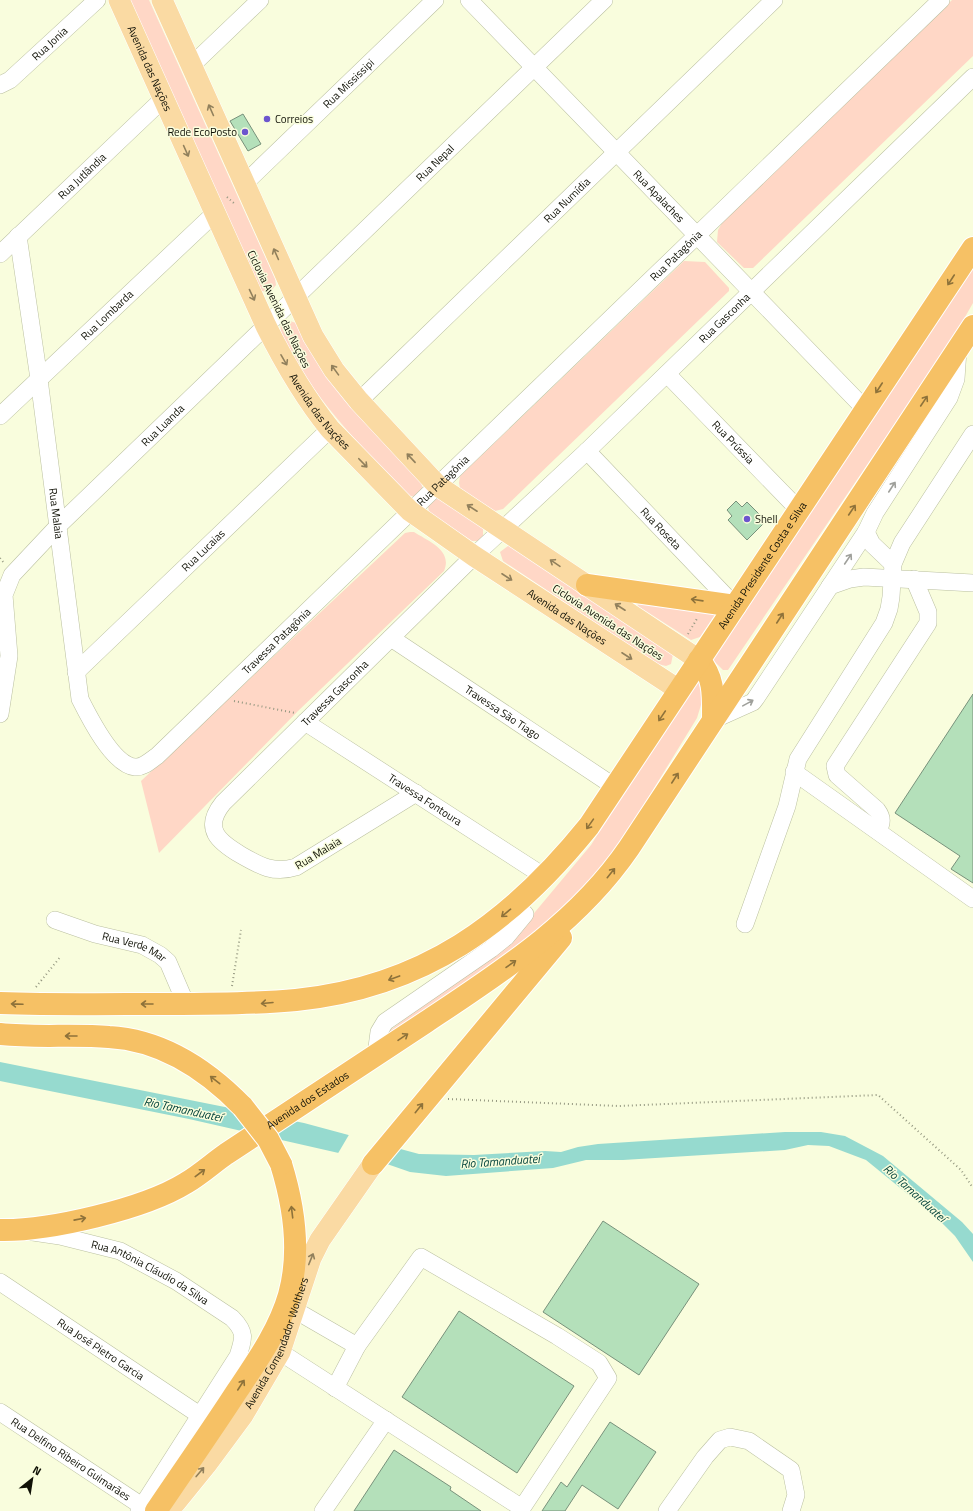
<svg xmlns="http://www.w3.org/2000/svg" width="973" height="1511" viewBox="0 0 973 1511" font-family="'Titillium Web',sans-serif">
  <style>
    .green { fill: #ffd7c6 }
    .water { fill: #96dacf }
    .pier { fill: #f9fddd }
    .building { fill: #b4e0ba; stroke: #78917b }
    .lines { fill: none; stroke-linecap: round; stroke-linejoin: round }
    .minor-casing { stroke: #bbc0a1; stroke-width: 18 }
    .major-casing { stroke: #fff; stroke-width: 22 }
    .highway-casing { stroke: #fff; stroke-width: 24 }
    .path { stroke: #959881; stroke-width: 2; stroke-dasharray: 1 3; stroke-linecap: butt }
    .minor { stroke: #fff; stroke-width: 17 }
    .major { stroke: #fadaa3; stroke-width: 21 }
    .highway { stroke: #f6c165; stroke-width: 22 }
    .highway-bridge-casing { stroke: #fff; stroke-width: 24; stroke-linecap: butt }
    .highway-bridge { stroke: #f6c165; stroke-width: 22 }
    .oneway { stroke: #91805c }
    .oneway2 { stroke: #8e723a }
    .oneway3 { stroke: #9fa09b }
    .poi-dot { fill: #6c55ce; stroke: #f9fddd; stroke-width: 1.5 }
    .labels { text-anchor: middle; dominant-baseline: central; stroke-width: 3; stroke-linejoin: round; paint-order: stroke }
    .street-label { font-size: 11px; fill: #101106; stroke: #f9fddd }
    .poi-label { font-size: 11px; fill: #101106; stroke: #f9fddd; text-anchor: start }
    .water-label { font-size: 12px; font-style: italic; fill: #04443d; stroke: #f9fddd }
  </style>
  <rect width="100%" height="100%" fill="#f9fddd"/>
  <path class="green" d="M 130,0 L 149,0 L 275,279 L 276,285 L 270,292 L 261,291 Z
    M 952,0 L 973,0 L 973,56 L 753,268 L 744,268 L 717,242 L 718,230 L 722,223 Z
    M 684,261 L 705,262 L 729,288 L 729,291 L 503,509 L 495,511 L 460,488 L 459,483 L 460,476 Z
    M 973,265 L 973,303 L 953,338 L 728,670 L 723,670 L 712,659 Z
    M 287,320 L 296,323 L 321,369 L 345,401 L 421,483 L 423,489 L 417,497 L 410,496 C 365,450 318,405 289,347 C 285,340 279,332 281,324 Z
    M 437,498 L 483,528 L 483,536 L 478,541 L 472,541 L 432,514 L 429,512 L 428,506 Z
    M 410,532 L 414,532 C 428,541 453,550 444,571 L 298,711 L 159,853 L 141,781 L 405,533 Z
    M 508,546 L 512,546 L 673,654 L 671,664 L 666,666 L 658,664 L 503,561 L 500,552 Z
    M 637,603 L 716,613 L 700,637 L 691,640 L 638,606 Z
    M 695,679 L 700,680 L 704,695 L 697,718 L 613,855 L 546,928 L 389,1036 L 385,1034 L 515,936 L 591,845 Z"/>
  <path class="water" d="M 0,1062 L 304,1123 L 419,1154 L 474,1155 L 545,1151 L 561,1152 L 578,1147 L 598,1144 L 785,1132 L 821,1132 L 845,1136 L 883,1156 L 962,1222 L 973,1234 L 973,1262 L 955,1236 L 937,1218 L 866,1160 L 829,1146 L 808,1145 L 785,1150 L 623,1160 L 586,1160 L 553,1168 L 446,1176 L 410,1172 L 387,1164 L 189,1119 L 0,1081 Z"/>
  <path class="pier" d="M 350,1133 L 398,1145 L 383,1165 L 337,1155 Z"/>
  <path class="building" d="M 243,114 L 261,144 L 248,151 L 230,121 Z
    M 736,501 L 742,507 L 747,502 L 766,521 L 747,540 L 728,520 L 732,516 L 727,510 Z
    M 973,694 L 973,883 L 951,869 L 960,856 L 895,813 Z
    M 603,1221 L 699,1284 L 639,1375 L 543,1312 Z
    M 459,1311 L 574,1386 L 517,1473 L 402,1397 Z
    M 610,1422 L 656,1452 L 618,1509 L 582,1485 L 565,1511 L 542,1511 L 561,1482 L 567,1487 Z
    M 394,1450 L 451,1487 L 450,1490 L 481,1511 L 354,1511 Z"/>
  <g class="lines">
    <defs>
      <g id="minor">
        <path id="s1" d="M 469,0 L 865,409"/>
        <path d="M 192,65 L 260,0"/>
        <path id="s2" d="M 0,85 L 10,80 L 97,0"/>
        <path id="s3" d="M 244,184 L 435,0"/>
        <path id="s4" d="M 18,236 L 39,379 L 80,699 C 89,717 113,765 135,767 C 143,768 151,760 157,756 L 941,0"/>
        <path id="s5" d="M 0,254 L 163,99"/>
        <path id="s6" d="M 667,374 L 799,510"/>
        <path id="s7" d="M 359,401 L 774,0"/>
        <path id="s8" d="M 0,416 L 214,214"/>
        <path id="s9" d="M 587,451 L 735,606"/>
        <path d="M 866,532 L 872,544 L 893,564"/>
        <path d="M 830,586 L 850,579 L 864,577 L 973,583"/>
        <path id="s10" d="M 391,638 L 615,787"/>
        <path id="s11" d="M 76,672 L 330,429"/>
        <path id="s12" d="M 0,714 L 9,656 L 4,595 L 12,575 L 59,525 L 604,0"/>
        <path d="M 713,720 L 753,702 L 756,698 L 866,532 L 875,513 L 949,398 L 956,379 L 958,350"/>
        <path id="s13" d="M 305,722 L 545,877"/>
        <path d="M 794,772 L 973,899"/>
        <path id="s14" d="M 416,793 L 296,867 C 274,874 260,866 241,855 C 219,842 202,829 223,803 L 474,556 L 587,451 L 973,77"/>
        <path d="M 878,831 C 882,823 883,818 877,810 L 837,775 L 835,766 L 928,623 L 928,612 L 914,579"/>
        <path id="s15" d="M 55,920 L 95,934 L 142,945 L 160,955 L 168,962 L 186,1004"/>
        <path d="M 745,924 L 787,806 L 798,759 L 884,623 L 889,609 L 891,597 L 893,564 L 902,543 L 973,434"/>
        <path d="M 376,1055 L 379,1032 L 385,1022 L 491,949 L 506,937 L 525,914"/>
        <path id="s16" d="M 33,1232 L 60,1236 L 120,1251 L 176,1281 L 232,1318 C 246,1332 244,1338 238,1356 L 139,1511"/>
        <path id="s17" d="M 0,1282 L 201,1416"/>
        <path d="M 293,1309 L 357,1346 L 335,1388"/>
        <path d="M 280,1352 L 522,1508 L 608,1378 L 599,1363 L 557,1336 L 421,1257 L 357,1346"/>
        <path id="s18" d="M 0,1412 L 142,1506"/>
        <path d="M 323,1511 L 386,1420"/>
        <path d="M 667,1511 L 705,1457 L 720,1440 L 730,1437 L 749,1441 L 791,1470 L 796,1495 L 791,1511"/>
      </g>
      <g id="major">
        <path id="s19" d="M 119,0 L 266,326 C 284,362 304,397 330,429 L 410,511 L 474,556 L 679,690"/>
        <path d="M 162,0 L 313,336 L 334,370 L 359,401 L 438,486 L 699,660"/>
        <path id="s20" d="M 165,1511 L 176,1502 L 206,1465 L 243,1415 L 280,1352 L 311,1258 L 320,1240 L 373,1164"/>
      </g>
      <g id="highway">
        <path d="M 587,585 L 735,606"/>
        <path d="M 699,660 C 715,678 713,697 713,720"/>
        <path id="s21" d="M 0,1003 C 56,1005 113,1004 169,1004 C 211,1004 254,1004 296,1000 C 423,987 510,924 589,826 L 973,248"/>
        <path d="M 0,1034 C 36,1038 73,1034 109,1037 C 162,1040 207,1070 243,1107"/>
        <path d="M 373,1164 L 561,938"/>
        <path id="s22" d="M 0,1230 C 49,1231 144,1209 186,1183 C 200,1175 213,1163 226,1154 C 292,1110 359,1066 426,1022 C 501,972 577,924 629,848 L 973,326"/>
        <path d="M 156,1511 C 183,1471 211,1431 237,1391 C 257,1361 279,1330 289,1295 C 301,1252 294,1206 281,1164"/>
      </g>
    </defs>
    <use href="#minor" class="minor-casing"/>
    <use href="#major" class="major-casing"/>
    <use href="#highway" class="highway-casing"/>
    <path class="path" d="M 227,197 L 236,205
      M 0,558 L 4,563
      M 688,634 L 698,617
      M 234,701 L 295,713
      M 232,986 L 241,930
      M 36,987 L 61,956
      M 448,1099 L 619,1106 L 878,1095 L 961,1170 L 973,1188"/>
    <use href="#minor" class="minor"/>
    <use href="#major" class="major"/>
    <use href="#highway" class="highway"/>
    <defs>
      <path id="highway-bridge" d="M 243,1107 L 268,1139 L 281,1164"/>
    </defs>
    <use href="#highway-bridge" class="highway-bridge-casing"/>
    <use href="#highway-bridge" class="highway-bridge"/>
  </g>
  <defs><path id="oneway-shaft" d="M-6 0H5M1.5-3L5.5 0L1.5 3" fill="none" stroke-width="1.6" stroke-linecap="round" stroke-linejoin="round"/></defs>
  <g class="oneway">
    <use href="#oneway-shaft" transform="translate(211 110) rotate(-114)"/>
    <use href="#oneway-shaft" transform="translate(186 151) rotate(66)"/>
    <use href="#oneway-shaft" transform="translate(276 254) rotate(-114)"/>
    <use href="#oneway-shaft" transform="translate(252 295) rotate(65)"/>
    <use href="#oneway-shaft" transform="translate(284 360) rotate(60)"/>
    <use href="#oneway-shaft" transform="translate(335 370) rotate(-126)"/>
    <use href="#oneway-shaft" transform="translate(411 458) rotate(-133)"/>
    <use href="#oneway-shaft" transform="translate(363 463) rotate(46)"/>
    <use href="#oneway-shaft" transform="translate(472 508) rotate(-147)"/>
    <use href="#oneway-shaft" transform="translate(555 563) rotate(-146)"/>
    <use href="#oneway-shaft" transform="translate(507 577) rotate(33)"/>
    <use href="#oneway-shaft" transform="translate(620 607) rotate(-147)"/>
    <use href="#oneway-shaft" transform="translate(627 656) rotate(33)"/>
    <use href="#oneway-shaft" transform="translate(311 1259) rotate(-68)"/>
    <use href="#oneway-shaft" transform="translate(200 1472) rotate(-50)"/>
  </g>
  <g class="oneway2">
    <use href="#oneway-shaft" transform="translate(951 280) rotate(123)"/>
    <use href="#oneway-shaft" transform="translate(879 388) rotate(123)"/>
    <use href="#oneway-shaft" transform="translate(924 401) rotate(-56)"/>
    <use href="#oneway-shaft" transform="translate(852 510) rotate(-56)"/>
    <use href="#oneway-shaft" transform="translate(697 600) rotate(-172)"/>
    <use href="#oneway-shaft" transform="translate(780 618) rotate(-57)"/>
    <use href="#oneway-shaft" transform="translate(662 716) rotate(124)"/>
    <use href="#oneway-shaft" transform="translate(675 778) rotate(-57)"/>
    <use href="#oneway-shaft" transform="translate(590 824) rotate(125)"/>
    <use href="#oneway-shaft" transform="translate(611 873) rotate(-51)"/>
    <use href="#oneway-shaft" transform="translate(506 913) rotate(140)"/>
    <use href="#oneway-shaft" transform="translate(511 964) rotate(-35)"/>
    <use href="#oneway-shaft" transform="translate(394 978) rotate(160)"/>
    <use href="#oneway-shaft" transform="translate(267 1003) rotate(175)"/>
    <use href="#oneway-shaft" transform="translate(17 1004) rotate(-178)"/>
    <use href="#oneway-shaft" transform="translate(147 1004) rotate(180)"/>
    <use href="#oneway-shaft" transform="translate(71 1036) rotate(-180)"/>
    <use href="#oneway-shaft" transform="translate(403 1037) rotate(-34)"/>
    <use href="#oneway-shaft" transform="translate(215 1080) rotate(-142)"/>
    <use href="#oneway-shaft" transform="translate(419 1108) rotate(-51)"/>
    <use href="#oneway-shaft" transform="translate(200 1173) rotate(-37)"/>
    <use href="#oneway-shaft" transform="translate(292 1212) rotate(-97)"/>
    <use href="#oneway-shaft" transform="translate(80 1219) rotate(-11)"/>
    <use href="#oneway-shaft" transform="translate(241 1385) rotate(-57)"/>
  </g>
  <g class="oneway3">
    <use href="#oneway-shaft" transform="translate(892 487) rotate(-57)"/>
    <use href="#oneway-shaft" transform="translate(848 559) rotate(-56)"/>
    <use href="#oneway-shaft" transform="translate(748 703) rotate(-29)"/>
  </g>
  <g class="poi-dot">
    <circle cx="267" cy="119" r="4"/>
    <circle cx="245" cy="132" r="4"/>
    <circle cx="747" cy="519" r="4"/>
  </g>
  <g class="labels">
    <g class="street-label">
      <text stroke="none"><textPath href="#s2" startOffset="65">Rua Jonia</textPath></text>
      <text stroke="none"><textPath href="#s19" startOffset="75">Avenida das Nações</textPath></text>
      <text stroke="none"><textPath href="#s3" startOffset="145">Rua Mississipi</textPath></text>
      <text stroke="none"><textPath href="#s12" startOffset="732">Rua Nepal</textPath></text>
      <text stroke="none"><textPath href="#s5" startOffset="113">Rua Jutlândia</textPath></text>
      <text stroke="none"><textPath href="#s1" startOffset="273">Rua Apalaches</textPath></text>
      <text stroke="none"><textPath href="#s7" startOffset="289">Rua Numídia</textPath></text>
      <text stroke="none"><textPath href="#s4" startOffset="1303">Rua Patagônia</textPath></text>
      <text transform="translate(279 309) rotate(64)">Ciclovia Avenida das Nações</text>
      <text stroke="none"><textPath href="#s8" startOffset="147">Rua Lombarda</textPath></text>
      <text stroke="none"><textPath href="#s14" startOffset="964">Rua Gasconha</textPath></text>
      <text stroke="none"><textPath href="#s19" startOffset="459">Avenida das Nações</textPath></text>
      <text stroke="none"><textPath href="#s12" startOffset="354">Rua Luanda</textPath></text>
      <text stroke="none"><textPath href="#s6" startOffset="95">Rua Prússia</textPath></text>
      <text stroke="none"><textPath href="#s4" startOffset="979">Rua Patagônia</textPath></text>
      <text stroke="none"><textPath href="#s4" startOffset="280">Rua Malaia</textPath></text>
      <text stroke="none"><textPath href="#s9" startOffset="107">Rua Roseta</textPath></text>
      <text stroke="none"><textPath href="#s11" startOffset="176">Rua Lucaias</textPath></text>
      <text stroke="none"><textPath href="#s21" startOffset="960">Avenida Presidente Costa e Silva</textPath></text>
      <text stroke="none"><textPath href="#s19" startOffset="783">Avenida das Nações</textPath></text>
      <text transform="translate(608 622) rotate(33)">Ciclovia Avenida das Nações</text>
      <text stroke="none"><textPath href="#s4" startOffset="748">Travessa Patagônia</textPath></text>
      <text stroke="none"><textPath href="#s14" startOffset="423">Travessa Gasconha</textPath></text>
      <text stroke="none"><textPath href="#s10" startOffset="134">Travessa São Tiago</textPath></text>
      <text stroke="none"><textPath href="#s13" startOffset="143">Travessa Fontoura</textPath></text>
      <text transform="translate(318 853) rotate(-31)">Rua Malaia</text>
      <text stroke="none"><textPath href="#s15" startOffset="84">Rua Verde Mar</textPath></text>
      <text stroke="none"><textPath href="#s22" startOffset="341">Avenida dos Estados</textPath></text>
      <text stroke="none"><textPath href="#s16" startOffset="125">Rua Antônia Cláudio da Silva</textPath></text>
      <text stroke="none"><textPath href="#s20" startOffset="204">Avenida Comendador Wolthers</textPath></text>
      <text stroke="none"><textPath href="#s17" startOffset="121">Rua José Pietro Garcia</textPath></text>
      <text stroke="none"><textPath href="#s18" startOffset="85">Rua Delfino Ribeiro Guimarães</textPath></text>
    </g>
    <g class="poi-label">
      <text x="275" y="119">Correios</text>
      <text x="237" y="132" text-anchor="end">Rede EcoPosto</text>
      <text x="755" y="519">Shell</text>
    </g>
    <g class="water-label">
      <text transform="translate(183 1109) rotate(12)">Rio Tamanduateí</text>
      <text transform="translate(500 1161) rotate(-4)">Rio Tamanduateí</text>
      <text transform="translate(915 1193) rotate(42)">Rio Tamanduateí</text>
    </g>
  </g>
  <g transform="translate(32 1479) rotate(30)" stroke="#f9fddd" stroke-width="3" paint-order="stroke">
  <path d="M0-3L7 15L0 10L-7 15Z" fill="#101106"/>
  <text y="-6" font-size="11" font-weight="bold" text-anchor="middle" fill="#101106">N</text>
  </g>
</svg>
